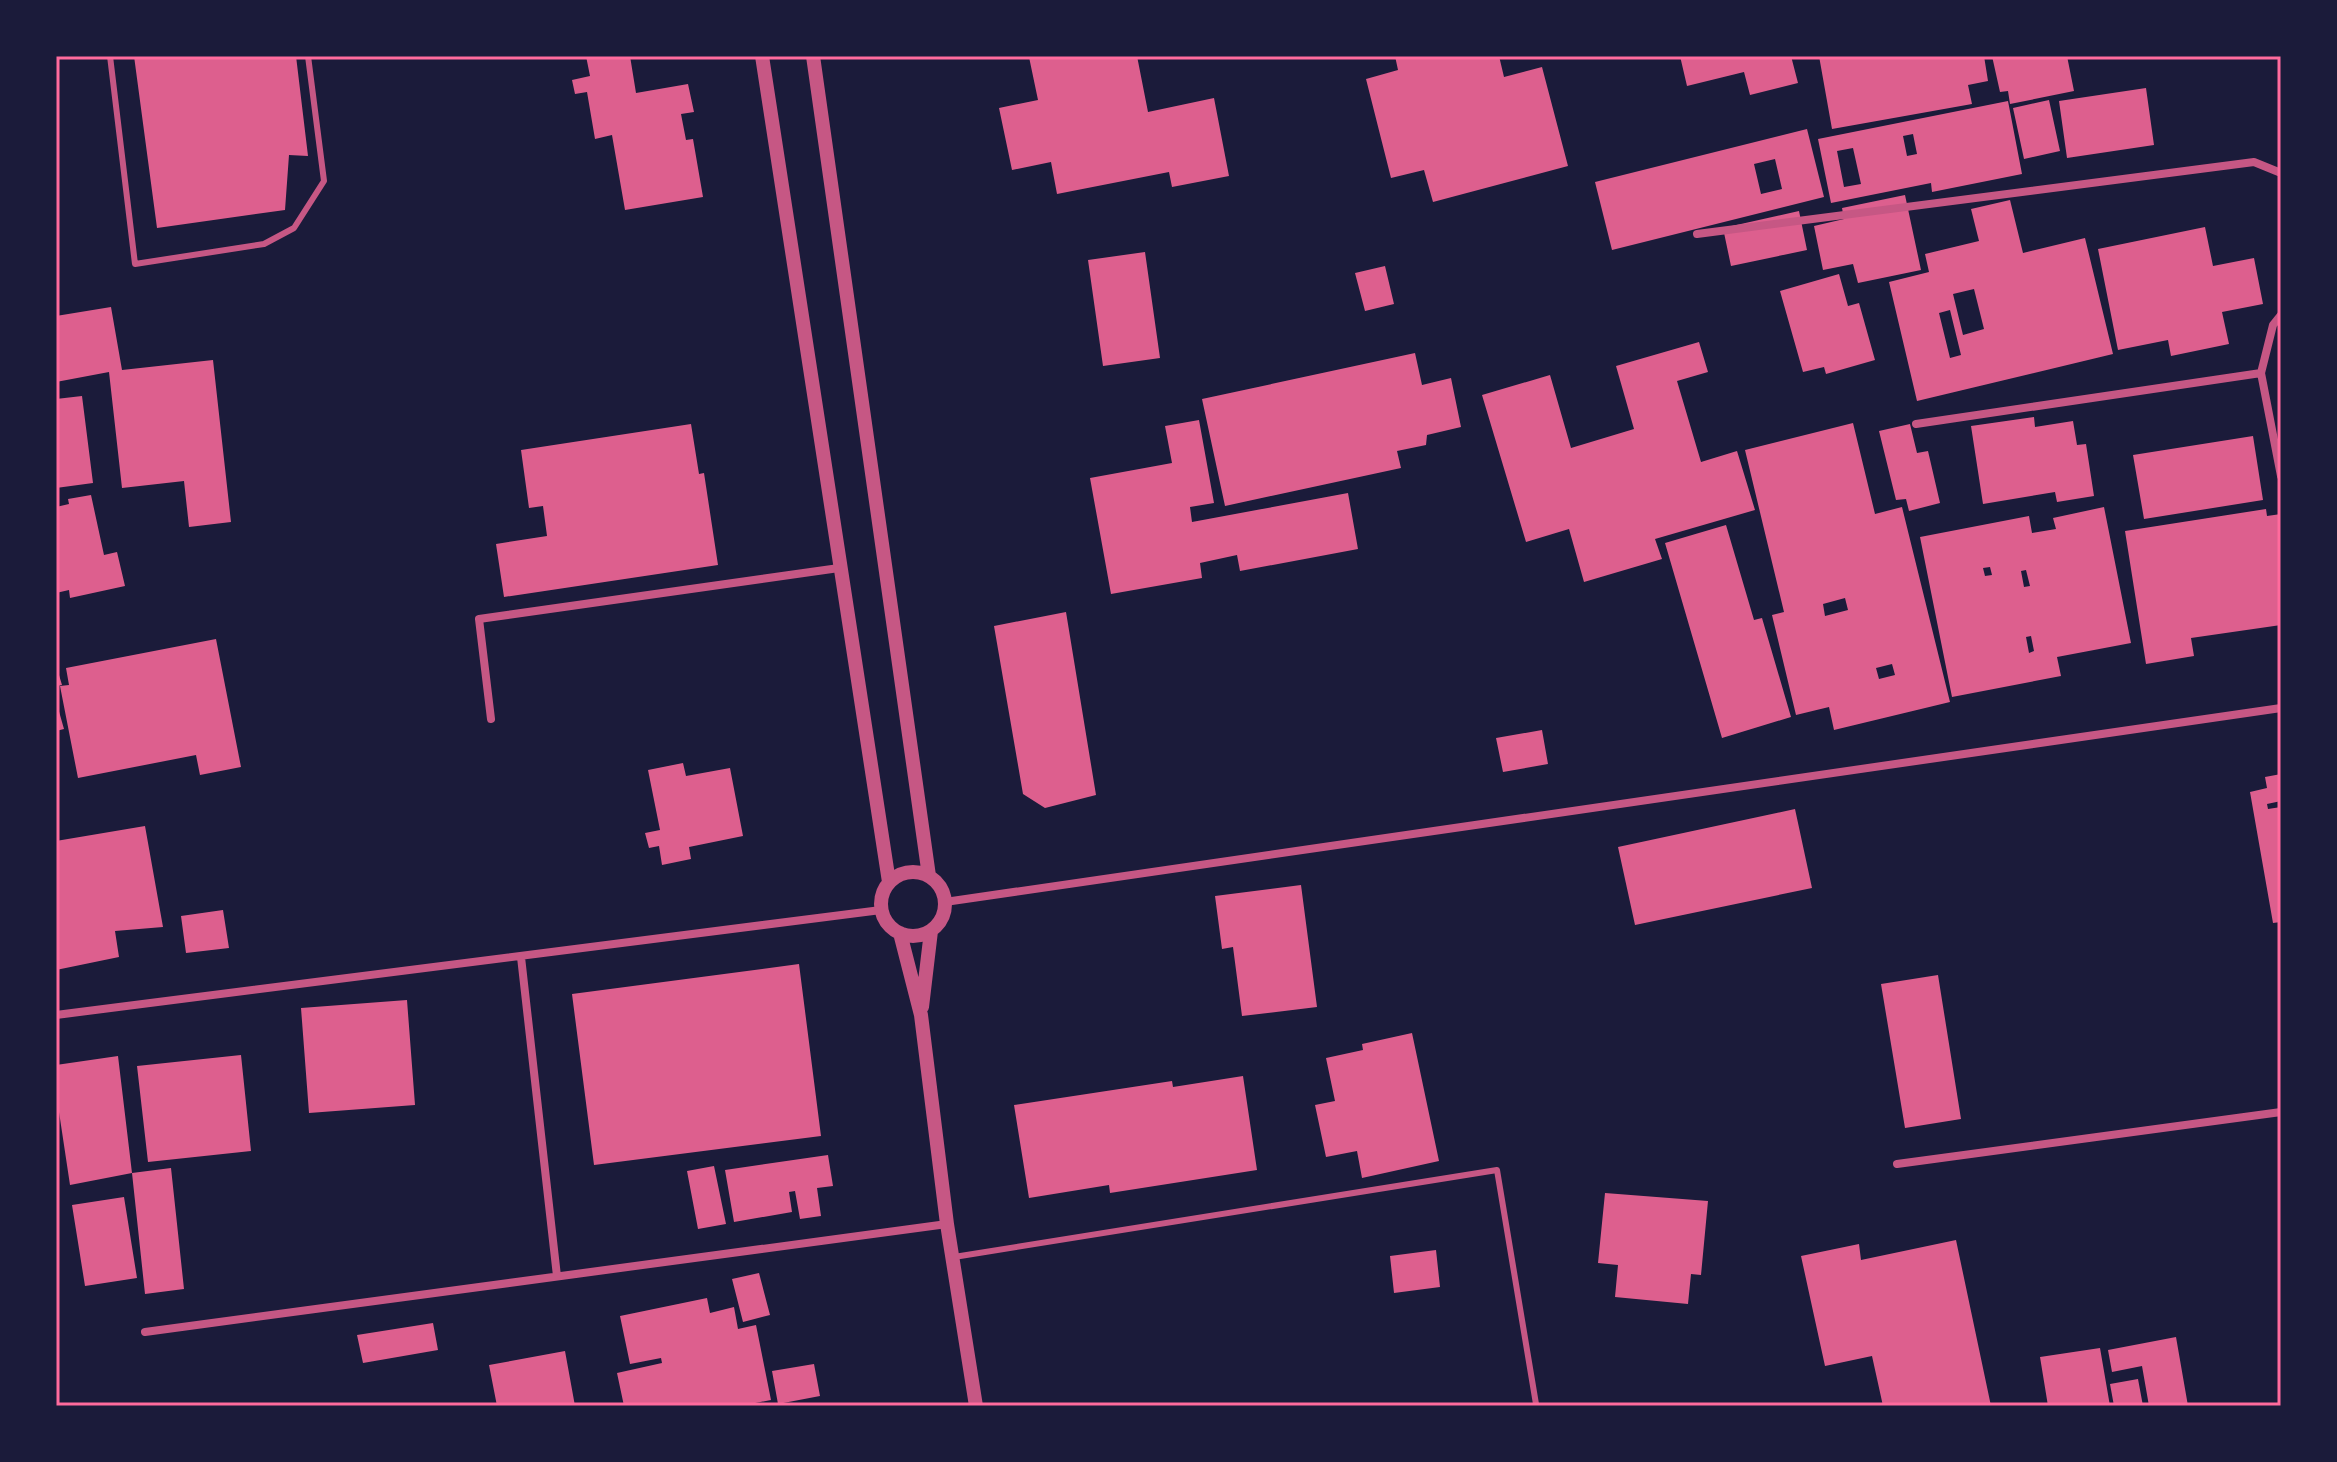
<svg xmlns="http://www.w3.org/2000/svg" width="2337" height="1462" viewBox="0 0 2337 1462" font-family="Jost,sans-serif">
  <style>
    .building { fill: #dd5f8e; fill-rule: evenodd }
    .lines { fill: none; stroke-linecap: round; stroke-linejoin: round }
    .service { stroke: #c65784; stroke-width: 6 }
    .minor { stroke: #c65784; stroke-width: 8 }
    .tertiary { stroke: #c65784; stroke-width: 14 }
    .neatline { fill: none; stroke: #ff6b9d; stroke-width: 3 }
  </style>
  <rect width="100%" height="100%" fill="#1b1b3a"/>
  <path class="building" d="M 134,56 L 296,56 L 308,156 L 289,155 L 285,210 L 157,228 Z
    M 586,56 L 630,56 L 636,93 L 688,84 L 694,112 L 681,114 L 686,140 L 693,139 L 703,197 L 625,210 L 612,135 L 595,139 L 587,92 L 575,94 L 572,80 L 590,76 Z
    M 1137,56 L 1148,112 L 1214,98 L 1229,176 L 1172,187 L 1169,172 L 1057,194 L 1051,162 L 1012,170 L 999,108 L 1038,100 L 1029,57 Z
    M 1395,56 L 1499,56 L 1504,77 L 1542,67 L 1568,166 L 1433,202 L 1424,170 L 1391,178 L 1366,79 L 1398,70 Z
    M 1680,56 L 1707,56 L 1707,59 L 1717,56 L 1791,56 L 1798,83 L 1750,95 L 1744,72 L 1687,86 Z
    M 1819,56 L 1984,56 L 1988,81 L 1968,85 L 1972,104 L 1832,129 Z
    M 1992,56 L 2067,56 L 2074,91 L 2010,104 L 2008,91 L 2000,92 Z
    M 2146,88 L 2154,145 L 2067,158 L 2059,101 Z
    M 2049,100 L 2060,151 L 2024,159 L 2013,108 Z
    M 2008,101 L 2022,174 L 1932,192 L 1931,183 L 1831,203 L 1818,139 ZM 1913,134 L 1917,154 L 1907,156 L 1903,136 ZM 1853,148 L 1861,184 L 1844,187 L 1837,151 Z
    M 1807,129 L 1824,197 L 1612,250 L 1595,182 ZM 1775,159 L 1782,189 L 1761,194 L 1754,164 Z
    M 1905,195 L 1921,270 L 1858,283 L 1853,264 L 1823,270 L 1814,226 L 1844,219 L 1842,208 Z
    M 2010,200 L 2023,253 L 2085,238 L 2113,354 L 1917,401 L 1889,282 L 1929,272 L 1925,254 L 1979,241 L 1971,209 ZM 1974,289 L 1984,329 L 1963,335 L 1953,294 ZM 1950,310 L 1961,355 L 1950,358 L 1939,313 Z
    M 1799,211 L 1807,250 L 1731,266 L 1723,228 Z
    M 2205,227 L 2213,266 L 2254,258 L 2263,304 L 2222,312 L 2229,344 L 2171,356 L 2168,340 L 2118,350 L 2098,249 Z
    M 1145,252 L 1160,358 L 1103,366 L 1088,260 Z
    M 1385,266 L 1394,304 L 1365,311 L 1355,273 Z
    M 1839,274 L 1848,306 L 1859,303 L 1875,360 L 1826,374 L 1824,367 L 1803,372 L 1780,291 Z
    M 111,307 L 122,370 L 213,360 L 231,522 L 189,527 L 184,481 L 122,488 L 109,372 L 56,382 L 56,316 Z
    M 1699,342 L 1708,372 L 1677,381 L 1701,462 L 1737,451 L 1755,510 L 1655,539 L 1662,559 L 1584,582 L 1569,529 L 1526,542 L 1482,395 L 1550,375 L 1571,448 L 1634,429 L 1616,366 Z
    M 1415,353 L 1422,385 L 1451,378 L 1461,427 L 1427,435 L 1426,445 L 1397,451 L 1401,468 L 1225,506 L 1202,399 Z
    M 82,396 L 93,483 L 56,488 L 56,399 Z
    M 2034,417 L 2035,427 L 2073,421 L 2077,445 L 2086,444 L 2094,496 L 2057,502 L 2055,492 L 1983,504 L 1971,426 Z
    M 1199,420 L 1214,503 L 1190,507 L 1192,522 L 1348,493 L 1358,549 L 1240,571 L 1237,555 L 1200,563 L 1202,578 L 1111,594 L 1090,478 L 1172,463 L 1165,426 Z
    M 1853,423 L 1875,514 L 1902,507 L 1950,702 L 1834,730 L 1829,707 L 1796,715 L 1772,615 L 1784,612 L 1745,450 ZM 1845,598 L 1848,610 L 1825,616 L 1823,604 ZM 1892,664 L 1895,675 L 1879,679 L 1876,668 Z
    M 691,424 L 699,474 L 704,473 L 718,565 L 504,597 L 496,544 L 547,536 L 543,506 L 529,508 L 521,450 Z
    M 1910,424 L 1917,453 L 1928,451 L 1940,503 L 1909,511 L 1906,499 L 1896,500 L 1879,431 Z
    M 2253,436 L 2263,500 L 2144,519 L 2133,455 Z
    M 91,495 L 104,555 L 117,552 L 125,586 L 70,598 L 69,590 L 56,593 L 56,507 L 69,504 L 68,499 Z
    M 2104,507 L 2131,643 L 2057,657 L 2061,676 L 1952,697 L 1920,537 L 2029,516 L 2032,533 L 2056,529 L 2053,518 ZM 1990,567 L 1992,575 L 1985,576 L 1983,568 ZM 2026,570 L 2030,586 L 2024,587 L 2021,571 ZM 2031,636 L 2034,651 L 2029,653 L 2026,637 Z
    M 2266,509 L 2267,516 L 2281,514 L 2281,625 L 2191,638 L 2194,656 L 2146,664 L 2125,531 Z
    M 1726,525 L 1754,620 L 1762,618 L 1791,717 L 1722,738 L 1665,543 Z
    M 1066,612 L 1096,795 L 1045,808 L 1023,794 L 994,626 Z
    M 216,639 L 241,767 L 200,775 L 196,755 L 78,778 L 60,686 L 69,685 L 66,668 Z
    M 56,665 L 62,685 L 56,686 Z
    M 56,701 L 64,729 L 56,731 Z
    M 1542,730 L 1548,764 L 1503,772 L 1496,738 Z
    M 683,763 L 686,776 L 730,768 L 743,836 L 689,847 L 691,859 L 662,865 L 659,846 L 649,848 L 645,833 L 660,830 L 648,770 Z
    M 2281,774 L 2281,801 L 2267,804 L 2268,809 L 2281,807 L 2281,922 L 2273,923 L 2250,792 L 2267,788 L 2265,777 Z
    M 1795,809 L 1812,888 L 1635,925 L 1618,847 Z
    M 145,826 L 163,927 L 115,931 L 119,957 L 56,970 L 56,841 Z
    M 1301,885 L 1317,1007 L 1242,1016 L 1233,947 L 1222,949 L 1215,896 Z
    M 223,910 L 229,948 L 186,953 L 181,916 Z
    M 799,964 L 821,1136 L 594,1165 L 572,994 Z
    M 1938,975 L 1961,1119 L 1905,1128 L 1881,984 Z
    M 407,1000 L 415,1105 L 309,1113 L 301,1008 Z
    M 1412,1033 L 1439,1161 L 1362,1178 L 1357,1151 L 1326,1157 L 1315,1105 L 1335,1101 L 1326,1058 L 1363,1050 L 1362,1044 Z
    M 241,1055 L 251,1151 L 148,1162 L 137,1066 Z
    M 118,1056 L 132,1173 L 70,1185 L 56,1092 L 56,1065 Z
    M 1243,1076 L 1257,1170 L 1110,1193 L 1109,1185 L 1029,1198 L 1014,1105 L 1172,1081 L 1173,1087 Z
    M 828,1155 L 833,1186 L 817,1188 L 821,1216 L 800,1219 L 795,1191 L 789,1192 L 792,1212 L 734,1222 L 725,1170 Z
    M 714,1166 L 726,1224 L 698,1229 L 687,1171 Z
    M 171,1168 L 184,1289 L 145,1294 L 132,1173 Z
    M 1605,1193 L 1708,1201 L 1701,1275 L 1691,1274 L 1688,1304 L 1615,1297 L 1618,1265 L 1598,1263 Z
    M 124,1197 L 137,1278 L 85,1286 L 72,1205 Z
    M 1956,1240 L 1991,1406 L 1883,1406 L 1872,1356 L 1825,1366 L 1801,1256 L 1859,1244 L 1861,1260 Z
    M 1436,1250 L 1440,1287 L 1394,1293 L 1390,1256 Z
    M 759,1273 L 770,1315 L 743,1322 L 732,1279 Z
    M 707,1298 L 710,1313 L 734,1307 L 738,1329 L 756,1325 L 771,1400 L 740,1406 L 624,1406 L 617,1373 L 662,1363 L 661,1358 L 630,1364 L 620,1316 Z
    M 433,1323 L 438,1350 L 363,1363 L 357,1335 Z
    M 2176,1337 L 2188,1406 L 2149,1406 L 2142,1366 L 2112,1372 L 2108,1350 Z
    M 2100,1348 L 2110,1406 L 2048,1406 L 2040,1357 Z
    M 565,1351 L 575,1406 L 497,1406 L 489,1365 Z
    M 814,1364 L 820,1396 L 778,1404 L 772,1371 Z
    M 2138,1379 L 2143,1406 L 2114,1406 L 2110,1384 Z"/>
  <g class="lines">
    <path class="service" d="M 110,56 L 135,264 L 264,244 L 294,228 L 324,181 L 308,56
      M 954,1257 L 1497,1170 L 1536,1404"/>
    <path class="minor" d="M 1697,234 L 2254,162 L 2281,173
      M 2261,373 L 2273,325 L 2281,315
      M 1916,424 L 2261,373 L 2281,476
      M 491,719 L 479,619 L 839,568
      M 945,902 L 2281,708
      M 521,957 L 557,1276
      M 56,1015 L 881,910
      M 1897,1164 L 2281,1112
      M 145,1332 L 947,1224"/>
    <path class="tertiary" d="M 762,56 L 889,882
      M 813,56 L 929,876
      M881 904a32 32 0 1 1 64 0a32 32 0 1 1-64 0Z
      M 900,933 L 921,1015 L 947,1224 L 976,1406
      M 922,1007 L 931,931"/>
  </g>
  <rect width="2337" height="1462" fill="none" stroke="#1b1b3a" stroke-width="116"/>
  <rect x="58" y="58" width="2221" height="1346" class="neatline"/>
</svg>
